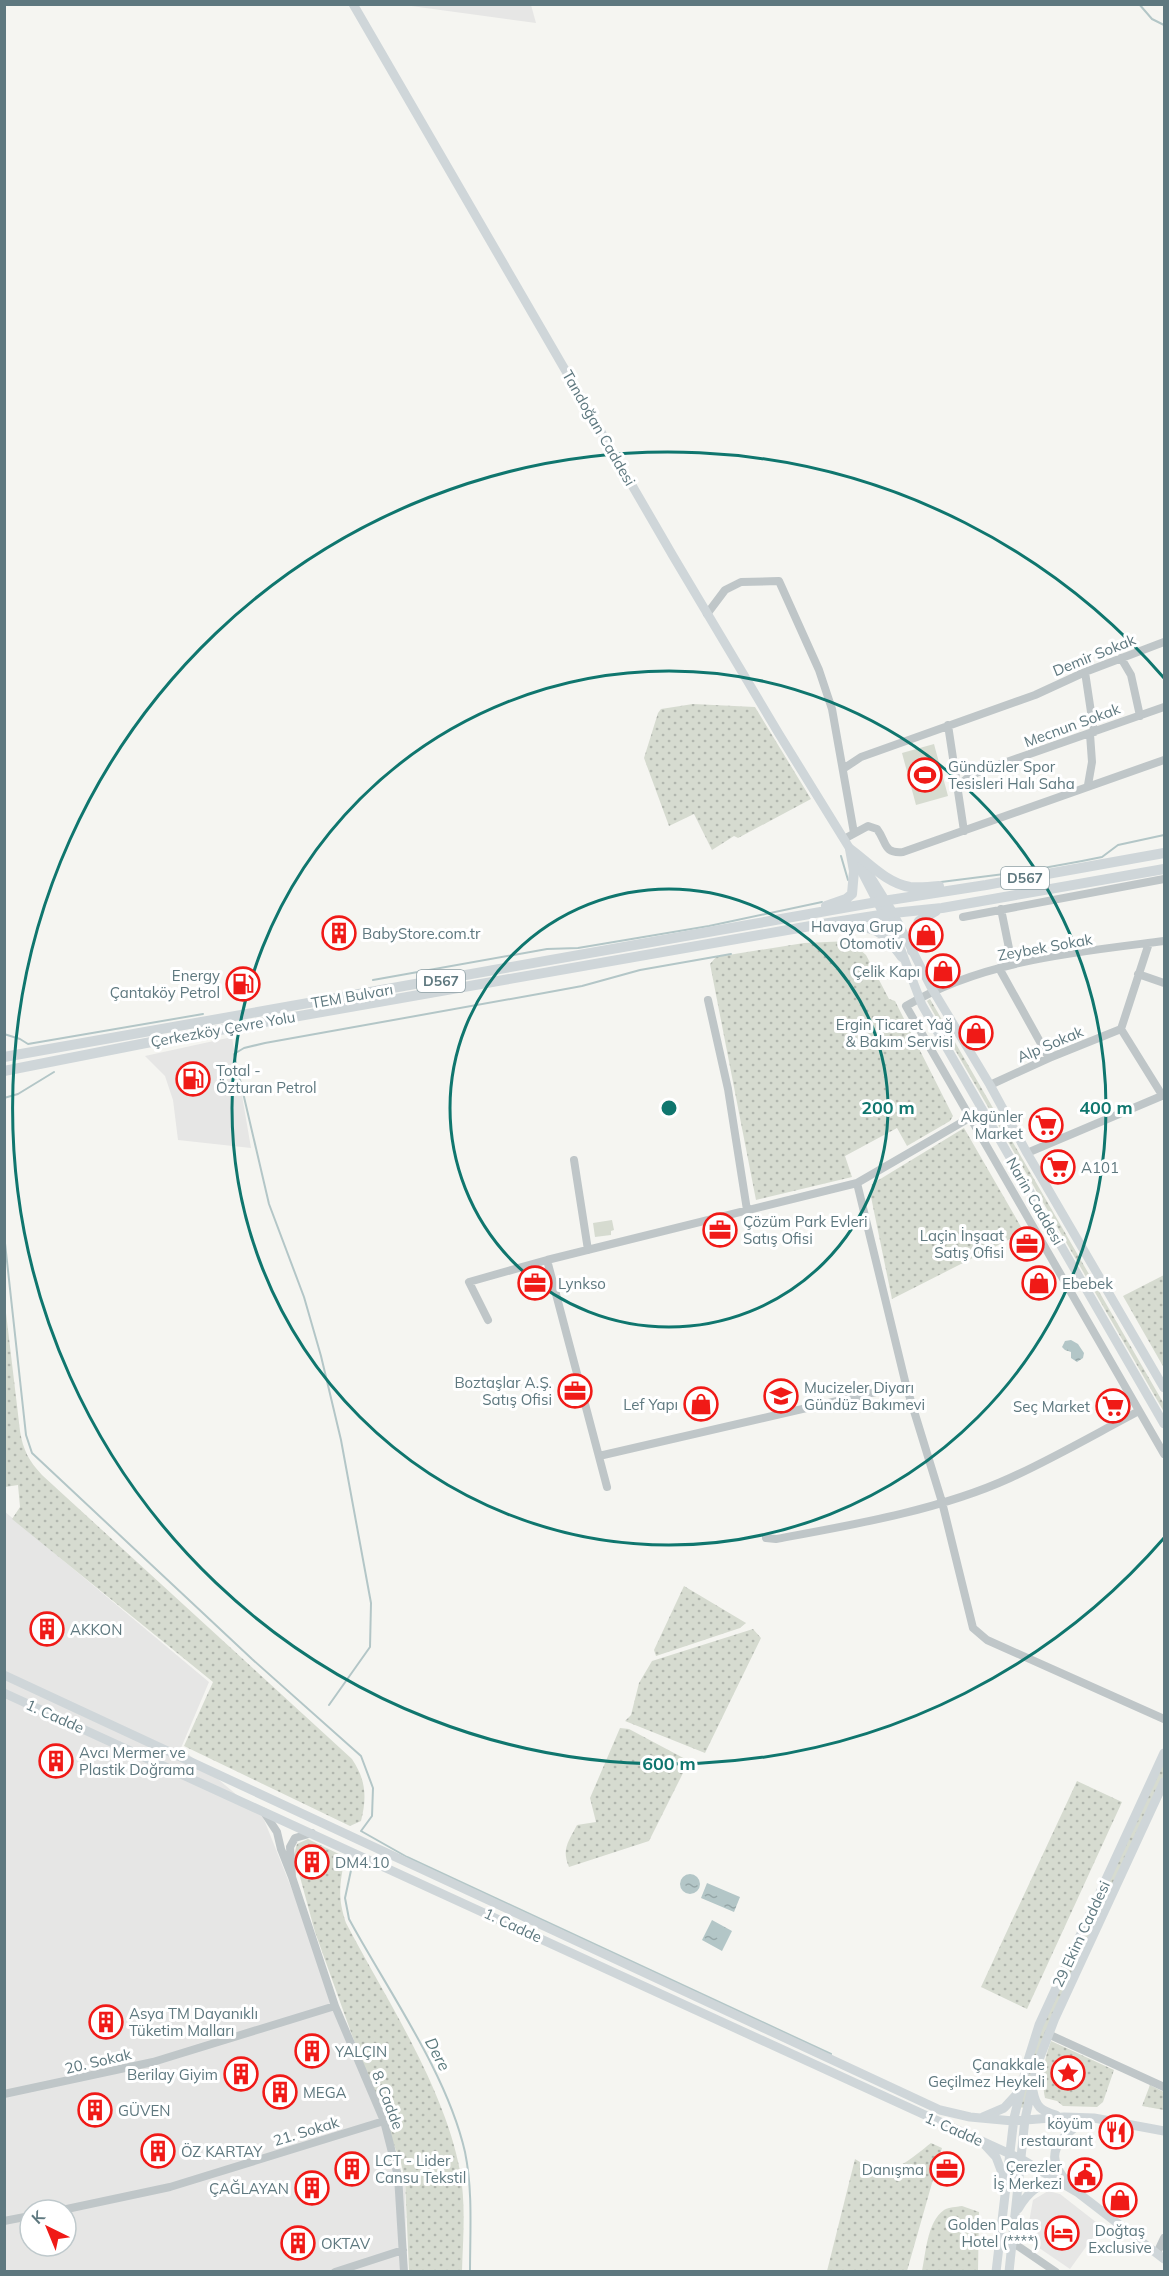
<svg xmlns="http://www.w3.org/2000/svg" width="1169" height="2276" viewBox="0 0 1169 2276" font-family="Mulish,sans-serif">
  <style>
    .built { fill: #e6e6e5; fill-rule: evenodd }
    .grass { fill: url(#grass-dots) }
    .park { fill: #d6dbd0 }
    .water { fill: url(#water-ripples) }
    .lines { fill: none; stroke-linecap: round; stroke-linejoin: round }
    .stream { stroke: #b3c6c7; stroke-width: 2 }
    .minor { stroke: #bfc6c8; stroke-width: 8 }
    .major { stroke: #cfd6d9; stroke-width: 9 }
    .highway { stroke: #cfd6d9; stroke-width: 10 }
    .ring { fill: none; stroke: #0f766e; stroke-width: 3 }
    .labels { text-anchor: middle; dominant-baseline: central; stroke-width: 6; stroke-linejoin: round; paint-order: stroke }
    .shield { fill: #fff; stroke: #8ea0a5; stroke-width: 1.5 }
    .shield-label { font-size: 14px; font-weight: bold; fill: #5e787f }
    .street-label { font-size: 15px; fill: #5e787f; stroke: #fff }
    .poi-label { font-size: 15px; fill: #5e787f; stroke: #fff; text-anchor: start }
    .water-label { font-size: 16px; font-style: italic; fill: #58787b; stroke: #fff }
    .centre { fill: #0f766e; stroke: #fff; stroke-width: 3 }
    .ring-label { font-size: 18px; text-anchor: middle; font-weight: bold; fill: #0f766e; stroke: #fff; stroke-width: 6; stroke-linejoin: round; paint-order: stroke }
  </style>
  <defs>
    <pattern id="grass-dots" width="8" height="8" patternUnits="userSpaceOnUse" patternTransform="scale(1.5)"><rect width="8" height="8" fill="#d6dbd0"/><path d="M2 2h.1M6 6h.1" fill="none" stroke="#b1b6ae" stroke-width="1.8" stroke-linecap="round"/></pattern>
    <pattern id="water-ripples" width="26" height="14" patternUnits="userSpaceOnUse" patternTransform="scale(1.5)"><rect width="26" height="14" fill="#b3c6c7"/><path d="M2 4q2-2 4 0t4 0M15 11q2-2 4 0t4 0" fill="none" stroke="#95a6a7"/></pattern>
  </defs>
  <rect width="100%" height="100%" fill="#f5f5f1"/>
  <path class="built" d="M 404,5 L 531,5 L 536,23 Z
    M 232,1037 L 251,1148 L 178,1140 L 173,1100 L 165,1076 L 145,1056 Z
    M 4,1511 L 209,1682 L 181,1748 L 263,1817 L 339,2007 L 405,2186 L 407,2271 L 5,2271 ZM 30,2210 L 66,2210 L 66,2246 L 30,2246 Z
    M 1048,2191 L 1060,2194 L 1101,2226 L 1070,2269 L 1026,2239 L 1033,2200 Z"/>
  <path class="grass" d="M 693,704 L 755,707 L 811,799 L 738,838 L 734,836 L 712,850 L 694,814 L 669,826 L 644,758 L 658,713 L 661,709 Z
    M 850,941 L 866,955 L 889,999 L 895,1001 L 953,1116 L 950,1121 L 907,1146 L 897,1128 L 845,1156 L 852,1177 L 756,1200 L 710,964 L 716,957 L 804,943 Z
    M 930,999 L 1164,1404 L 1164,1412 L 932,1010 L 927,1001 Z
    M 964,1128 L 1024,1232 L 892,1299 L 870,1192 L 872,1184 Z
    M 1164,1275 L 1164,1368 L 1123,1296 Z
    M 4,1296 L 20,1431 C 23,1450 29,1461 42,1475 L 352,1759 C 366,1780 367,1797 361,1821 L 350,1826 L 184,1746 L 213,1682 L 12,1519 L 20,1507 L 18,1485 L 5,1487 Z
    M 684,1586 L 746,1623 L 740,1628 L 656,1656 L 654,1650 Z
    M 753,1629 L 761,1638 L 705,1753 L 625,1721 L 631,1715 L 639,1683 L 652,1661 Z
    M 620,1728 L 629,1729 L 689,1761 L 649,1841 L 569,1867 C 561,1849 569,1841 577,1825 L 596,1822 L 590,1798 Z
    M 1164,1757 L 1164,1778 L 1054,2017 L 1026,2108 L 1017,2107 L 1041,2025 Z
    M 1077,1781 L 1122,1802 L 1027,2009 L 981,1987 Z
    M 308,1839 L 345,1857 C 340,1883 337,1897 346,1923 C 386,1999 444,2086 460,2171 C 466,2204 463,2239 462,2271 L 409,2271 L 405,2179 L 401,2163 L 366,2074 L 315,1932 L 294,1855 L 297,1844 Z
    M 1051,2041 L 1114,2070 L 1103,2102 L 1097,2107 L 1063,2106 L 1057,2101 L 1045,2098 C 1041,2079 1044,2059 1051,2041 Z
    M 1150,2085 L 1164,2092 L 1164,2110 L 1142,2106 Z
    M 931,2143 L 942,2148 L 907,2271 L 827,2271 L 855,2159 C 889,2181 904,2164 931,2143 Z
    M 962,2206 L 979,2212 L 978,2271 L 922,2271 C 926,2253 927,2222 944,2210 C 949,2207 956,2207 962,2206 Z"/>
  <path class="park" d="M 934,744 L 948,796 L 916,805 L 902,753 Z
    M 612,1220 L 614,1230 L 611,1231 L 611,1235 L 595,1237 L 593,1223 Z"/>
  <path class="water" d="M 1071,1340 L 1078,1344 L 1084,1353 L 1083,1358 L 1077,1362 L 1071,1358 L 1071,1352 L 1065,1350 L 1062,1347 L 1065,1341 Z
    M680 1884a10 10 0 1 1 20 0a10 10 0 1 1-20 0Z
    M 707,1883 L 740,1897 L 734,1912 L 701,1898 Z
    M 712,1920 L 732,1931 L 722,1951 L 702,1940 Z"/>
  <g class="lines">
    <path class="stream" d="M 1139,4 L 1152,19 L 1164,25
      M 841,856 L 848,880
      M 941,882 L 1027,871 L 1082,861 L 1102,857 L 1118,845 L 1164,835
      M 373,980 L 547,949 L 578,948 L 709,926 L 822,902
      M 4,1034 L 20,1039 L 28,1044 L 203,1014
      M 4,1098 L 18,1094 L 54,1072
      M 4,1234 L 26,1435 L 32,1453 L 252,1659 L 361,1756 L 373,1788 L 372,1816 L 361,1831 L 407,1857 L 831,2054
      M 329,1705 L 370,1647 L 371,1603 L 341,1440 L 321,1356 L 304,1297 L 269,1204 L 234,1054 L 244,1048 L 265,1043 L 544,993 L 582,986 L 640,970 L 731,954
      M 353,1861 L 345,1898 L 349,1919 C 388,1991 447,2073 465,2152 C 473,2191 470,2232 470,2272"/>
    <path class="minor" d="M 707,614 L 725,590 L 741,582 L 779,581 L 819,670 L 832,709 L 854,833
      M 1121,658 L 1131,675 L 1140,716
      M 1085,672 L 1094,732
      M 948,725 L 964,831
      M 843,769 L 861,757 L 1035,695 L 1085,672 L 1164,642
      M 1088,785 L 1092,762 L 1090,734
      M 958,786 L 971,775 L 984,770 L 1164,707
      M 844,839 L 868,826 L 877,829 C 887,842 883,854 903,852 L 1164,760
      M 1001,909 L 1012,963
      M 963,917 L 1164,879
      M 1164,941 C 1077,952 983,960 906,1006 L 1164,1454
      M 1149,943 L 1121,1029 L 1162,1095
      M 999,968 L 1049,1058
      M 1138,974 L 1164,983
      M 708,1000 L 728,1089 L 747,1210
      M 990,1085 L 1049,1058 L 1121,1029
      M 1027,1153 L 1164,1095
      M 574,1160 L 588,1250
      M 547,1260 L 607,1487
      M 488,1320 L 469,1282 L 547,1260 L 857,1183 L 971,1117
      M 906,1385 L 942,1502 L 973,1628 L 987,1640 L 1164,1719
      M 599,1456 L 906,1385 L 857,1183
      M 766,1538 L 776,1539 C 852,1525 940,1510 1010,1478 C 1054,1458 1097,1433 1139,1411
      M 264,1812 L 277,1832 L 281,1849 L 292,1877 L 290,1847 L 295,1838 L 312,1833
      M 292,1877 L 335,2006 L 384,2121 L 398,2176 L 404,2272
      M 1048,2034 L 1164,2087
      M 4,2094 L 153,2062 L 335,2006
      M 62,2210 L 170,2187 L 384,2121
      M 4,2221 L 30,2216
      M 1012,2242 L 1056,2272
      M 1157,2253 L 1164,2238
      M 335,2272 L 403,2250"/>
    <path class="major" d="M 353,4 L 673,556 L 779,734 L 850,849 L 898,942 L 922,1005 L 1164,1424
      M 865,868 L 893,913 L 931,987 L 990,1085 L 1027,1153 L 1164,1388
      M 4,1675 L 940,2110 L 970,2117 L 1013,2121 L 1064,2117 L 1094,2118 L 1164,2131
      M 4,1693 L 1021,2159 L 1077,2192 L 1164,2259
      M 1033,2091 C 1036,2107 1041,2111 1056,2115
      M 983,2117 L 1004,2108 L 1016,2095
      M 984,2144 L 996,2157 L 1004,2178
      M 1069,2184 C 1039,2153 1061,2138 1087,2118
      M 1018,2209 C 1027,2193 1040,2182 1058,2181
      M 996,2272 L 1014,2118 L 1028,2060 L 1039,2025 L 1164,1753
      M 1009,2272 L 1025,2119 L 1037,2065 L 1055,2018 L 1164,1782"/>
    <path class="highway" d="M 850,849 C 868,862 886,883 910,887 C 920,888 930,887 939,886
      M 826,906 L 846,899 L 852,894 L 854,871 L 850,849
      M 843,925 C 876,926 883,931 902,957
      M 912,951 L 912,941 L 919,921 L 936,911
      M 4,1057 L 877,902 L 986,885 L 1164,853
      M 4,1071 L 146,1043 L 816,925 L 893,913 L 942,908 L 1164,869"/>
  </g>
  <g class="ring">
    <circle cx="669" cy="1108" r="219"/>
    <circle cx="669" cy="1108" r="437"/>
    <path d="M1164 1538A656 656 0 1 1 1164 678"/>
  </g>
  <defs>
    <symbol id="stadium-ring" viewBox="-11 -11 22 22"><circle r="9.5" fill="#fff" stroke="#f01a17" stroke-width="1.5"/><path d="M0-5a6.5 5 0 1 0 0 10a6.5 5 0 1 0 0-10ZM-3.5-1.8h7v3.6h-7Z" fill="#f01a17"/></symbol>
    <symbol id="building-ring" viewBox="-11 -11 22 22"><circle r="9.5" fill="#fff" stroke="#f01a17" stroke-width="1.5"/><path d="M-4-6H4V6H1V3H-1V6H-4ZM-2.5-4.3h1.7v1.8h-1.7ZM.8-4.3h1.7v1.8H.8ZM-2.5-1h1.7V.8h-1.7ZM.8-1h1.7V.8H.8Z" fill="#f01a17"/></symbol>
    <symbol id="shop-ring" viewBox="-11 -11 22 22"><circle r="9.5" fill="#fff" stroke="#f01a17" stroke-width="1.5"/><path d="M-5-2.5h2.3a2.7 3.5 0 0 1 5.4 0H5L5.5 6h-11ZM-1.5-2.5h3a1.5 2.3 0 0 0-3 0Z" fill="#f01a17"/></symbol>
    <symbol id="fuel-ring" viewBox="-11 -11 22 22"><circle r="9.5" fill="#fff" stroke="#f01a17" stroke-width="1.5"/><path d="M-5.5-6h7V0h2V4h1.3V-2.5L3-4.5l.8-.8L6-3V5H2.5V1h-1V6h-7ZM-4.2-4.7v3.2H.2V-4.7Z" fill="#f01a17"/></symbol>
    <symbol id="supermarket-ring" viewBox="-11 -11 22 22"><circle r="9.5" fill="#fff" stroke="#f01a17" stroke-width="1.5"/><path d="M-6-5.5h2.5l.6 2H6L4.5 2H-2.5L-4.4-4H-6ZM-1.5 3.2a1.3 1.3 0 1 0 .1 0ZM3 3.2a1.3 1.3 0 1 0 .1 0Z" fill="#f01a17"/></symbol>
    <symbol id="office-ring" viewBox="-11 -11 22 22"><circle r="9.5" fill="#fff" stroke="#f01a17" stroke-width="1.5"/><path d="M-6-3h4V-5.5h4V-3h4V5H-6ZM-1-4.5V-3h2v-1.5ZM-6 0V1H6V0Z" fill="#f01a17"/></symbol>
    <symbol id="school-ring" viewBox="-11 -11 22 22"><circle r="9.5" fill="#fff" stroke="#f01a17" stroke-width="1.5"/><path d="M0-5L7-2L0 1L-7-2ZM-4 1L0 2.5L4 1V4Q0 6-4 4Z" fill="#f01a17"/></symbol>
    <symbol id="sight-ring" viewBox="-11 -11 22 22"><circle r="9.5" fill="#fff" stroke="#f01a17" stroke-width="1.5"/><path d="M0-6L1.8-2.2L6-1.7L2.9 1.2L3.7 5.4L0 3.3L-3.7 5.4L-2.9 1.2L-6-1.7L-1.8-2.2Z" fill="#f01a17"/></symbol>
    <symbol id="restaurant-ring" viewBox="-11 -11 22 22"><circle r="9.5" fill="#fff" stroke="#f01a17" stroke-width="1.5"/><path d="M-5-6h1v4h1v-4h1v4h1v-4h1v5L-1.5 .5V6h-2V.5L-5-1ZM5-6V6H3V1.5H1.5Q1.5-4 5-6Z" fill="#f01a17"/></symbol>
    <symbol id="civic-ring" viewBox="-11 -11 22 22"><circle r="9.5" fill="#fff" stroke="#f01a17" stroke-width="1.5"/><path d="M-.6-6.5H3V-4.5H.6V-3L4-1V1h2V6H-6V1h2V-1L-.6-3ZM-1.2 2.5V6h2.4V2.5Z" fill="#f01a17"/></symbol>
    <symbol id="hotel-ring" viewBox="-11 -11 22 22"><circle r="9.5" fill="#fff" stroke="#f01a17" stroke-width="1.5"/><path d="M-6-4.5h1.5V1H6V5H4.5V3h-9V5H-6ZM-4 0a1.8 1.8 0 1 1 3.6 0ZM.5 0V-2.5h3Q6-2.5 6 0Z" fill="#f01a17"/></symbol>
  </defs>
  <g fill-rule="evenodd">
    <use href="#stadium-ring" x="906" y="756" width="38" height="38"/>
    <use href="#building-ring" x="320" y="914" width="38" height="38"/>
    <use href="#shop-ring" x="907" y="916" width="38" height="38"/>
    <use href="#shop-ring" x="924" y="952" width="38" height="38"/>
    <use href="#fuel-ring" x="224" y="965" width="38" height="38"/>
    <use href="#shop-ring" x="957" y="1014" width="38" height="38"/>
    <use href="#fuel-ring" x="174" y="1060" width="38" height="38"/>
    <use href="#supermarket-ring" x="1027" y="1106" width="38" height="38"/>
    <use href="#supermarket-ring" x="1039" y="1148" width="38" height="38"/>
    <use href="#office-ring" x="701" y="1211" width="38" height="38"/>
    <use href="#office-ring" x="1008" y="1225" width="38" height="38"/>
    <use href="#office-ring" x="516" y="1264" width="38" height="38"/>
    <use href="#shop-ring" x="1020" y="1264" width="38" height="38"/>
    <use href="#office-ring" x="556" y="1372" width="38" height="38"/>
    <use href="#school-ring" x="762" y="1377" width="38" height="38"/>
    <use href="#shop-ring" x="682" y="1385" width="38" height="38"/>
    <use href="#supermarket-ring" x="1094" y="1387" width="38" height="38"/>
    <use href="#building-ring" x="28" y="1610" width="38" height="38"/>
    <use href="#building-ring" x="37" y="1742" width="38" height="38"/>
    <use href="#building-ring" x="293" y="1843" width="38" height="38"/>
    <use href="#building-ring" x="87" y="2003" width="38" height="38"/>
    <use href="#building-ring" x="293" y="2032" width="38" height="38"/>
    <use href="#sight-ring" x="1049" y="2054" width="38" height="38"/>
    <use href="#building-ring" x="222" y="2055" width="38" height="38"/>
    <use href="#building-ring" x="261" y="2073" width="38" height="38"/>
    <use href="#building-ring" x="76" y="2091" width="38" height="38"/>
    <use href="#restaurant-ring" x="1097" y="2113" width="38" height="38"/>
    <use href="#building-ring" x="139" y="2132" width="38" height="38"/>
    <use href="#building-ring" x="333" y="2150" width="38" height="38"/>
    <use href="#office-ring" x="928" y="2150" width="38" height="38"/>
    <use href="#civic-ring" x="1066" y="2156" width="38" height="38"/>
    <use href="#building-ring" x="293" y="2169" width="38" height="38"/>
    <use href="#shop-ring" x="1101" y="2181" width="38" height="38"/>
    <use href="#hotel-ring" x="1043" y="2214" width="38" height="38"/>
    <use href="#building-ring" x="279" y="2224" width="38" height="38"/>
  </g>
  <g class="labels">
    <g class="shield">
      <rect x="1001" y="867" width="48" height="22" rx="4.5"/>
      <rect x="417" y="970" width="48" height="22" rx="4.5"/>
    </g>
    <g class="shield-label">
      <text x="1025" y="878">D567</text>
      <text x="441" y="981">D567</text>
    </g>
    <g class="street-label">
      <text transform="translate(599 428) rotate(60)">Tandoğan Caddesi</text>
      <text transform="translate(1094 655) rotate(-22)">Demir Sokak</text>
      <text transform="translate(1072 725) rotate(-20)">Mecnun Sokak</text>
      <text transform="translate(1045 947) rotate(-10)">Zeybek Sokak</text>
      <text transform="translate(352 996) rotate(-10)">TEM Bulvarı</text>
      <text transform="translate(223 1029) rotate(-10)">Çerkezköy Çevre Yolu</text>
      <text transform="translate(1050 1044) rotate(-23)">Alp Sokak</text>
      <text transform="translate(1035 1201) rotate(60)">Narin Caddesi</text>
      <text transform="translate(55 1716) rotate(24)">1. Cadde</text>
      <text transform="translate(513 1925) rotate(25)">1. Cadde</text>
      <text transform="translate(1081 1934) rotate(-65)">29 Ekim Caddesi</text>
      <text transform="translate(98 2061) rotate(-13)">20. Sokak</text>
      <text transform="translate(388 2100) rotate(69)">8. Cadde</text>
      <text transform="translate(954 2129) rotate(24)">1. Cadde</text>
      <text transform="translate(306 2131) rotate(-17)">21. Sokak</text>
    </g>
    <g class="poi-label">
      <text x="948" y="766">Gündüzler Spor<tspan x="948" dy="17">Tesisleri Halı Saha</tspan></text>
      <text x="903" y="926" text-anchor="end">Havaya Grup<tspan x="903" dy="17">Otomotiv</tspan></text>
      <text x="362" y="933">BabyStore.com.tr</text>
      <text x="920" y="971" text-anchor="end">Çelik Kapı</text>
      <text x="220" y="975" text-anchor="end">Energy<tspan x="220" dy="17">Çantaköy Petrol</tspan></text>
      <text x="953" y="1024" text-anchor="end">Ergin Ticaret Yağ<tspan x="953" dy="17">&amp; Bakım Servisi</tspan></text>
      <text x="216" y="1070">Total -<tspan x="216" dy="17">Özturan Petrol</tspan></text>
      <text x="1023" y="1116" text-anchor="end">Akgünler<tspan x="1023" dy="17">Market</tspan></text>
      <text x="1081" y="1167">A101</text>
      <text x="743" y="1221">Çözüm Park Evleri<tspan x="743" dy="17">Satış Ofisi</tspan></text>
      <text x="1004" y="1235" text-anchor="end">Laçin İnşaat<tspan x="1004" dy="17">Satış Ofisi</tspan></text>
      <text x="558" y="1283">Lynkso</text>
      <text x="1062" y="1283">Ebebek</text>
      <text x="552" y="1382" text-anchor="end">Boztaşlar A.Ş.<tspan x="552" dy="17">Satış Ofisi</tspan></text>
      <text x="804" y="1387">Mucizeler Diyarı<tspan x="804" dy="17">Gündüz Bakımevi</tspan></text>
      <text x="678" y="1404" text-anchor="end">Lef Yapı</text>
      <text x="1090" y="1406" text-anchor="end">Seç Market</text>
      <text x="70" y="1629">AKKON</text>
      <text x="79" y="1752">Avcı Mermer ve<tspan x="79" dy="17">Plastik Doğrama</tspan></text>
      <text x="335" y="1862">DM4.10</text>
      <text x="129" y="2013">Asya TM Dayanıklı<tspan x="129" dy="17">Tüketim Malları</tspan></text>
      <text x="335" y="2051">YALÇIN</text>
      <text x="1045" y="2064" text-anchor="end">Çanakkale<tspan x="1045" dy="17">Geçilmez Heykeli</tspan></text>
      <text x="218" y="2074" text-anchor="end">Berilay Giyim</text>
      <text x="303" y="2092">MEGA</text>
      <text x="118" y="2110">GÜVEN</text>
      <text x="1093" y="2123" text-anchor="end">köyüm<tspan x="1093" dy="17">restaurant</tspan></text>
      <text x="181" y="2151">ÖZ KARTAY</text>
      <text x="375" y="2160">LCT - Lider<tspan x="375" dy="17">Cansu Tekstil</tspan></text>
      <text x="1062" y="2166" text-anchor="end">Çerezler<tspan x="1062" dy="17">İş Merkezi</tspan></text>
      <text x="924" y="2169" text-anchor="end">Danışma</text>
      <text x="289" y="2188" text-anchor="end">ÇAĞLAYAN</text>
      <text x="1039" y="2224" text-anchor="end">Golden Palas<tspan x="1039" dy="17">Hotel (****)</tspan></text>
      <text x="1120" y="2230" text-anchor="middle">Doğtaş<tspan x="1120" dy="17">Exclusive</tspan></text>
      <text x="321" y="2243">OKTAV</text>
    </g>
    <g class="water-label">
      <text transform="translate(438 2054) rotate(62)">Dere</text>
    </g>
  </g>
  <circle cx="669" cy="1108" r="9" class="centre"/>
  <g class="ring-label">
    <text x="888" y="1114">200 m</text>
    <text x="1106" y="1114">400 m</text>
    <text x="669" y="1770">600 m</text>
  </g>
  <rect width="1169" height="2276" fill="none" stroke="#5e787f" stroke-width="12"/>
  <g transform="translate(48 2228) rotate(317)"><circle r="28" fill="#ffffff" stroke="#bfc9cc" stroke-width="1.5"/>
  <path d="M0-4.5L10 22L0 15L-10 22Z" fill="#f01a17"/>
  <text y="-9" font-size="16" font-weight="bold" text-anchor="middle" fill="#5e787f">K</text>
  </g>
</svg>
